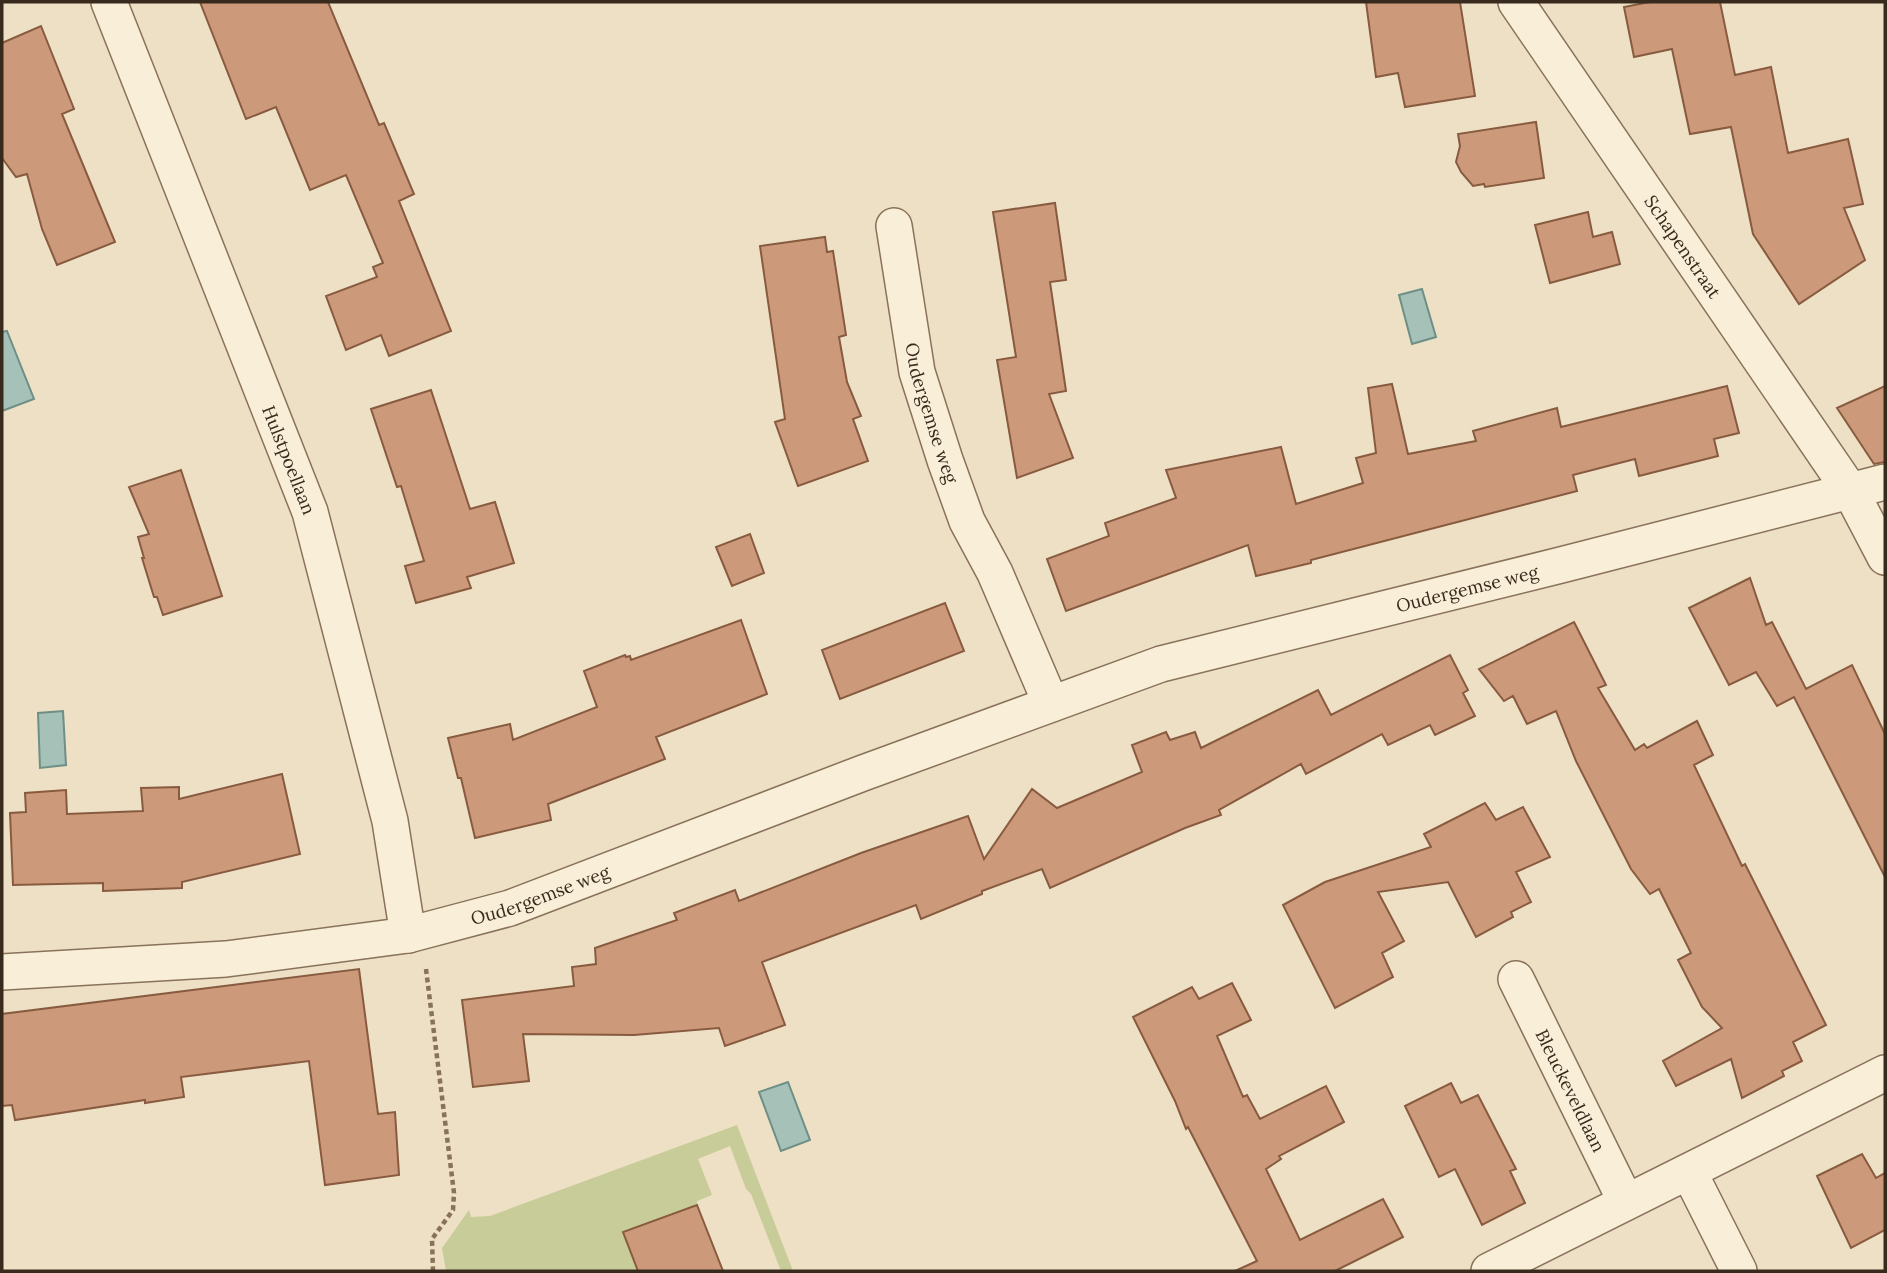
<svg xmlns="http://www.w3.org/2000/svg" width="1887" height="1273" viewBox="0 0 1887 1273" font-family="Lora,serif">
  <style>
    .green { fill: #c8cc98 }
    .water { fill: #a6c1b8; stroke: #6d8f86; stroke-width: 2 }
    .building { fill: #cc9a7a; stroke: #885b40; stroke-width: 2 }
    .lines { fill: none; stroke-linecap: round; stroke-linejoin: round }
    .street-casing { stroke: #89725b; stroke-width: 38 }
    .path { stroke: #89725b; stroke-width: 4.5; stroke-dasharray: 5 3.5; stroke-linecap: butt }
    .street { stroke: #f9eed7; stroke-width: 35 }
    .labels { text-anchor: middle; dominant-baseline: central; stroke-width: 5; stroke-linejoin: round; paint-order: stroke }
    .street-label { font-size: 18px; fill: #392a1e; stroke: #f5ebd4 }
  </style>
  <rect width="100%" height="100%" fill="#eee0c4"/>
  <path class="green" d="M 737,1125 L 793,1271 L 781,1271 L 751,1194 L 746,1189 L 730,1146 L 698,1159 L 712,1195 L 697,1201 L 697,1205 L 624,1232 L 638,1271 L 446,1271 L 442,1248 L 469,1210 L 471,1217 L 490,1216 Z"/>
  <path class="water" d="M 1422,289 L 1436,337 L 1412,344 L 1399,295 Z
    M 7,331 L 34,399 L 2,411 L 2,332 Z
    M 63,711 L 66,765 L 40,768 L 38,713 Z
    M 788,1082 L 810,1140 L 781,1151 L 759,1092 Z"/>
  <path class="building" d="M 200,2 L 328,2 L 379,125 L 384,123 L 414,194 L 399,201 L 451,331 L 389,356 L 381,335 L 346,350 L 326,296 L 377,277 L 373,267 L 383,263 L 346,175 L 310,190 L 276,107 L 246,119 Z
    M 1366,2 L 1460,2 L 1475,96 L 1405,107 L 1398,73 L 1376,77 Z
    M 1650,2 L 1720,2 L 1735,75 L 1771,67 L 1788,153 L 1848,139 L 1863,204 L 1844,208 L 1865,260 L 1799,304 L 1753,234 L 1731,127 L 1690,134 L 1672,49 L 1634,57 L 1624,7 Z
    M 41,26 L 74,109 L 62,114 L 115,242 L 57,265 L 42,229 L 27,174 L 16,177 L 2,158 L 2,43 Z
    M 1536,122 L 1544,178 L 1485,187 L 1484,184 L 1473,186 L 1461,172 L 1456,162 L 1460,146 L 1458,134 Z
    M 1055,203 L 1066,280 L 1050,282 L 1066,391 L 1049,394 L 1073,458 L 1017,478 L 997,360 L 1016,357 L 993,212 Z
    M 1588,212 L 1593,237 L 1612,232 L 1620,264 L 1550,283 L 1535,225 Z
    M 825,237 L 827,252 L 833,251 L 846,335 L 839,337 L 847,382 L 861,416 L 853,419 L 868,461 L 798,486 L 775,422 L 785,419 L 760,246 Z
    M 1392,384 L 1408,454 L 1476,441 L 1473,431 L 1557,408 L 1561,427 L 1727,386 L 1739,433 L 1714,439 L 1718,456 L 1639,476 L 1635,459 L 1573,475 L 1577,491 L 1311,560 L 1311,563 L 1256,576 L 1248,545 L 1066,611 L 1047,559 L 1109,536 L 1105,523 L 1176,498 L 1166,470 L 1281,447 L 1296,504 L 1363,483 L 1356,458 L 1376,453 L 1368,388 Z
    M 1885,386 L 1885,462 L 1874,464 L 1837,408 Z
    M 431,390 L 470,509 L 495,502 L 514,563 L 467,577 L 471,588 L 416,603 L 405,566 L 424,561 L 401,486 L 397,487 L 371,409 Z
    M 181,470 L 222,596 L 163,615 L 157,597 L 154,597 L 142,558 L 144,558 L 138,537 L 149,534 L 129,487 Z
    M 750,534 L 764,573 L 732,586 L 716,547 Z
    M 1750,578 L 1766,625 L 1772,622 L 1806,689 L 1852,665 L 1885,734 L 1885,877 L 1794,697 L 1777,706 L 1756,672 L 1729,685 L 1689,608 Z
    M 945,603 L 964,651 L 840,699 L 822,650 Z
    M 741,620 L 767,694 L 656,737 L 665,759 L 548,804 L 551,820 L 475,838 L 461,778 L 458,778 L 448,738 L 510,724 L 513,740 L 597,707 L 584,671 L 625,655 L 626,657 L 630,656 L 631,660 Z
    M 1574,622 L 1606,685 L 1598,688 L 1635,750 L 1644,744 L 1647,748 L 1697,721 L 1713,755 L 1694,765 L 1742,866 L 1745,864 L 1826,1025 L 1793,1042 L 1802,1061 L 1782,1071 L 1784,1076 L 1742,1098 L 1731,1059 L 1676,1086 L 1663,1061 L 1722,1028 L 1702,1007 L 1678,960 L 1691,953 L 1659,889 L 1650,894 L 1631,869 L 1576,761 L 1556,711 L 1527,724 L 1513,696 L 1504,701 L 1479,669 Z
    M 1450,655 L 1468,690 L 1463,693 L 1475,716 L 1435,735 L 1430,725 L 1388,745 L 1382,734 L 1306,774 L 1301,764 L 1219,810 L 1221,815 L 1185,828 L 1050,888 L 1042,869 L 982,891 L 982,894 L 921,919 L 916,905 L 762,962 L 785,1025 L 725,1046 L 719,1028 L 634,1035 L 523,1034 L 529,1081 L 473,1087 L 462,1000 L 574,986 L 572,967 L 596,964 L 595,948 L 677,920 L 674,913 L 735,890 L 739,901 L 861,853 L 968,816 L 984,859 L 1032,789 L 1057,808 L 1142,772 L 1132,745 L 1166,732 L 1170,740 L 1195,732 L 1201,748 L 1318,690 L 1331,715 Z
    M 282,774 L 300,854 L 182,882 L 182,888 L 103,891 L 103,883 L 13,885 L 10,813 L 26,812 L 25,793 L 66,790 L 67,814 L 143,811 L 141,788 L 179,787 L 179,799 Z
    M 1485,803 L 1496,820 L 1523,807 L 1550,857 L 1516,872 L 1531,902 L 1511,912 L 1513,917 L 1476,937 L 1448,882 L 1378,892 L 1404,941 L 1382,953 L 1393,977 L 1335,1008 L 1283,905 L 1325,882 L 1431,847 L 1424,834 Z
    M 359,969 L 378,1114 L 395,1112 L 399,1175 L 325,1185 L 309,1061 L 181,1077 L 184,1097 L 145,1103 L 145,1100 L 15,1120 L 12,1105 L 2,1106 L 2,1014 Z
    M 1232,983 L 1251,1020 L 1217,1036 L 1243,1097 L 1247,1095 L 1260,1119 L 1326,1086 L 1344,1122 L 1279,1156 L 1281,1159 L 1266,1169 L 1300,1240 L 1383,1199 L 1403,1237 L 1335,1271 L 1235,1271 L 1257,1261 L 1188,1127 L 1186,1129 L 1175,1101 L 1133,1017 L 1192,987 L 1199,999 Z
    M 1451,1083 L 1461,1103 L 1478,1095 L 1516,1169 L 1510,1171 L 1525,1203 L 1482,1225 L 1455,1169 L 1439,1177 L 1405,1106 Z
    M 1862,1154 L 1876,1178 L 1885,1173 L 1885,1230 L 1851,1248 L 1817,1176 Z
    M 697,1205 L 723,1271 L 638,1271 L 623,1232 Z"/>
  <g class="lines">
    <defs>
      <g id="street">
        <path id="s1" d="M 109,2 L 310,512 L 390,821 L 408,935"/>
        <path id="s2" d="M 1516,2 L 1851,492 L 1885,557"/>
        <path id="s3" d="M 894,226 L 917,372 L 945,460 L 967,521 L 995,573 L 1051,704"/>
        <path id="s4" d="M 2,972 L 226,959 L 408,935 L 510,908 L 863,773 L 1161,664 L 1561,565 L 1885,482"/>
        <path id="s5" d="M 1516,979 L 1626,1202"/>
        <path d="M 1689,1172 L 1739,1271"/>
        <path d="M 1489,1271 L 1885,1073"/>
      </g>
    </defs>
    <use href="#street" class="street-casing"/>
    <path class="path" d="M 426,969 L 454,1193 L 453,1210 L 432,1239 L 433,1271"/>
    <use href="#street" class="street"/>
  </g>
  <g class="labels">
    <g class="street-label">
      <text stroke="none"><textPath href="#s2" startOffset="296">Schapenstraat</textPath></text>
      <text stroke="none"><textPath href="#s3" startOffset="191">Oudergemse weg</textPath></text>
      <text stroke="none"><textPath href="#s1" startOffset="492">Hulstpoellaan</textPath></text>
      <text stroke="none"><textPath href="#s4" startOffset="1524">Oudergemse weg</textPath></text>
      <text stroke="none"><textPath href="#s4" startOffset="546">Oudergemse weg</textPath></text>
      <text stroke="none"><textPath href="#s5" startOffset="124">Bleuckeveldlaan</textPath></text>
    </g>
  </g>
  <rect width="1887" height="1273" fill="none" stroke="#392a1e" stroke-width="7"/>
</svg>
